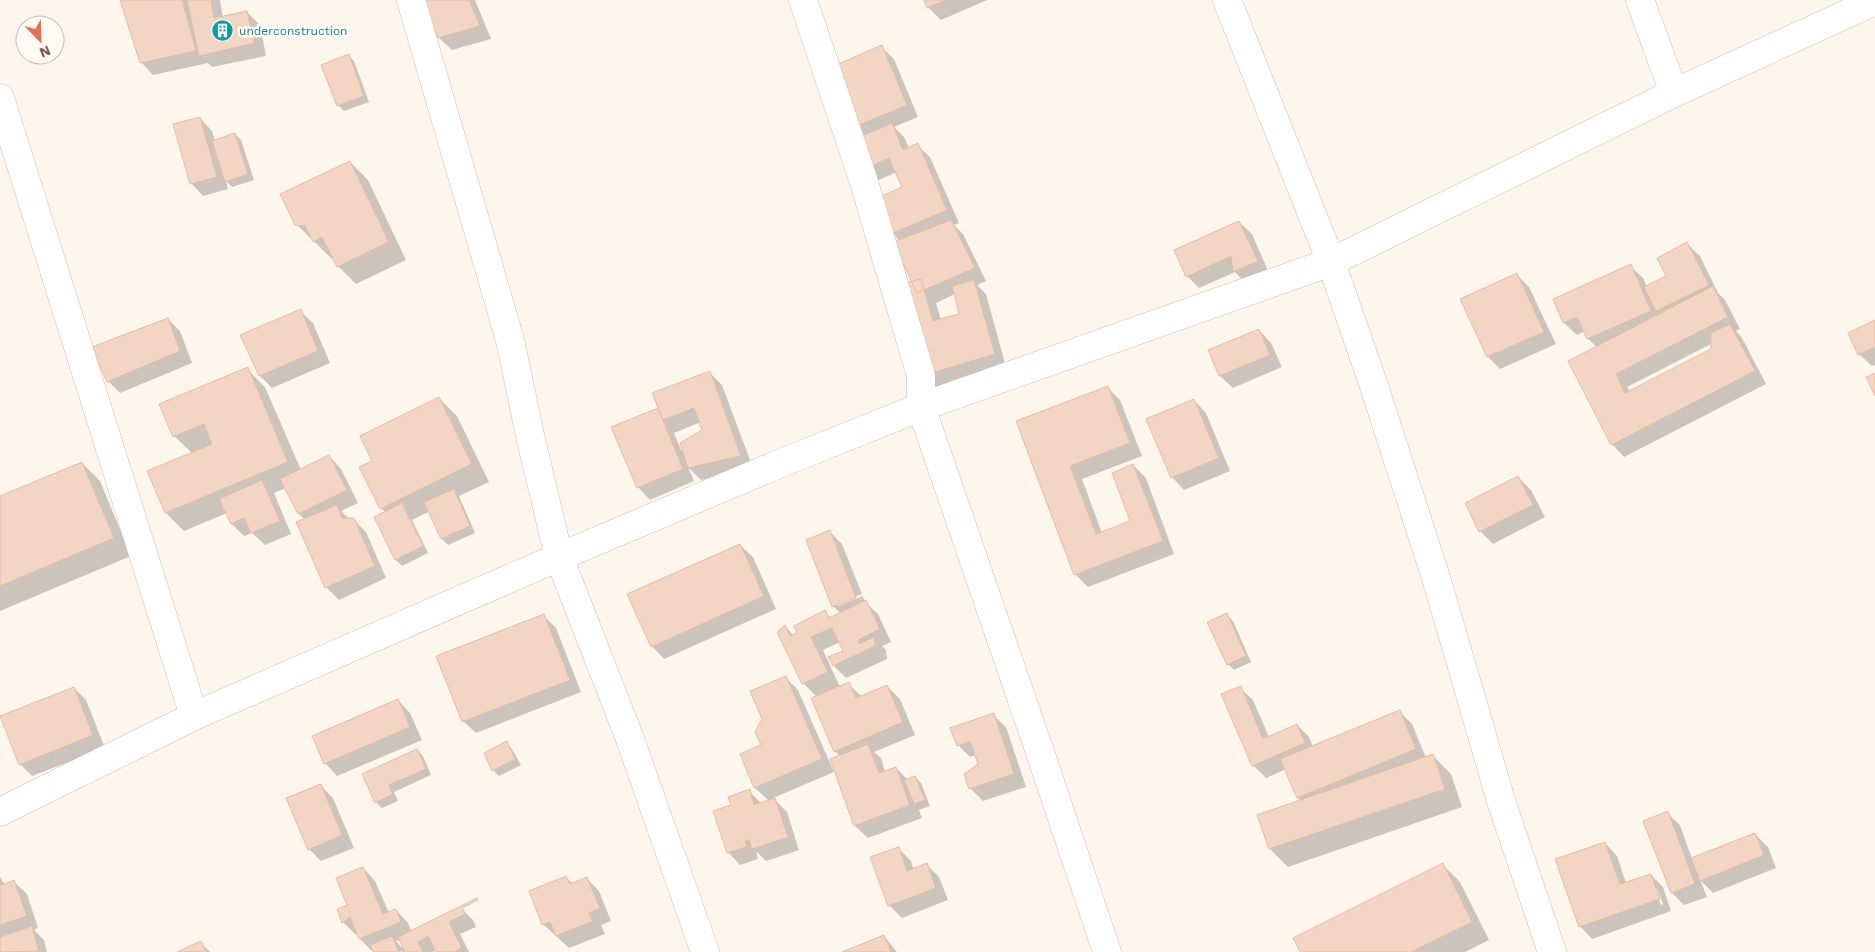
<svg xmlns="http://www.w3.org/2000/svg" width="1875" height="952" viewBox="0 0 1875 952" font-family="'Work Sans',sans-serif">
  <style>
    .shadow { fill: #0003; fill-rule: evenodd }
    .building { fill: #f3d5c3; stroke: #e6bba3 }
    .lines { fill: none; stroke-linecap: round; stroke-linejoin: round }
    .minor-casing { stroke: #d1beb0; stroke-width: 29 }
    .minor { stroke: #fff; stroke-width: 28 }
    .labels { text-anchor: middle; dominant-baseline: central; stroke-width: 5; stroke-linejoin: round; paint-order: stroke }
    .culture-label { font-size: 12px; fill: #0d838f; stroke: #fffaf3; text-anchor: start }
  </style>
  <rect width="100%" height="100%" fill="#fdf6ec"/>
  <path class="shadow" d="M 122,0 L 220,0 L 223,18 L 247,12 L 260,25 L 266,56 L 212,67 L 208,63 L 153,75 L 141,62 Z
    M 424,0 L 475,0 L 491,39 L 452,50 L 439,38 Z
    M 925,0 L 987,0 L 941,20 L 928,7 Z
    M 881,47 L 894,59 L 918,117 L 894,127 L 904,137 L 909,148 L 917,145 L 930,157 L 959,223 L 954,225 L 963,234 L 986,281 L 977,285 L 986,294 L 1006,367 L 935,387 L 922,375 L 913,282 L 900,241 L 893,234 L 904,188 L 897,172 L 867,185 L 847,130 ZM 955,294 L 961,314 L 941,320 L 936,303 Z
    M 348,55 L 354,61 L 369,102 L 344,111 L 338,105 Z
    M 200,118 L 212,131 L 215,141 L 235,134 L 241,140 L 254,180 L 232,187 L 226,181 L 228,189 L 203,196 L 191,183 Z
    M 350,162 L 368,180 L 406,260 L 356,284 L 338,266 L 334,258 L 332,259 L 296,224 Z
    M 1239,222 L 1252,234 L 1269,273 L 1246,284 L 1235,272 L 1199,288 L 1187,276 Z
    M 1687,244 L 1700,256 L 1718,293 L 1725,300 L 1740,329 L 1736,331 L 1742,338 L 1766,384 L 1624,457 L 1612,444 L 1597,347 L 1588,339 L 1585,331 L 1577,335 L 1564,323 L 1555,299 L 1630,266 L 1643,278 L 1647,287 L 1668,276 ZM 1713,343 L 1712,349 L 1630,392 L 1627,387 Z
    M 1517,275 L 1529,287 L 1556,344 L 1500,369 L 1488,357 Z
    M 300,311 L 313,323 L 330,363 L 272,388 L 260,376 L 242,336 Z
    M 168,319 L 180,331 L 192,363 L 120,393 L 108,381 Z
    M 1875,322 L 1875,365 L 1872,366 L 1859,354 Z
    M 1259,330 L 1271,343 L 1282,367 L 1233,388 L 1220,376 L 1210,350 Z
    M 247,369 L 265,387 L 301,470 L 329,456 L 341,469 L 358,503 L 341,511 L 349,519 L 353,519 L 366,532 L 386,578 L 339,600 L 326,587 L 305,520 L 299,514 L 286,488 L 274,493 L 291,534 L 265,545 L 252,533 L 244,536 L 232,524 L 227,513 L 184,531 L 166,513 L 149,472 L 192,453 L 174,436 Z
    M 710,373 L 722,385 L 753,468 L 701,480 L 688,467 L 694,481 L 650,500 L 638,487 L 613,428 L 660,409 ZM 701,422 L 704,430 L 681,450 L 674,433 Z
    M 1108,388 L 1120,400 L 1142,456 L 1082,479 L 1102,533 L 1132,521 L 1133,465 L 1146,478 L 1174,554 L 1088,587 L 1075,574 L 1018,422 Z
    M 439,398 L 457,416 L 489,482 L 459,496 L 475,533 L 448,545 L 442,539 L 430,511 L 412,520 L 428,553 L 402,566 L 396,560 L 376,518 L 386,513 L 381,508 L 374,461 Z
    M 1194,400 L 1206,413 L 1230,471 L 1184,490 L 1172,477 Z
    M 82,463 L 100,481 L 131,556 L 0,611 L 0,497 Z
    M 1518,477 L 1531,490 L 1545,517 L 1493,544 L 1480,531 L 1466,504 Z
    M 830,532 L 842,544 L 865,602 L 878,614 L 891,642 L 882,646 L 886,650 L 887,659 L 846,678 L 834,666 L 844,651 L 840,642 L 823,650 L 840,687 L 848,684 L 861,696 L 887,686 L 900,699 L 915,735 L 874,752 L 881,758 L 885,772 L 896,768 L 908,780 L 915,777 L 921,783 L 930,806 L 919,810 L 922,818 L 868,838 L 855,826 L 831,759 L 840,756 L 835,751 L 817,697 L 803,683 L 785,626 L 794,636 L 825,612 L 832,619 L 841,614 L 833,606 ZM 862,594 L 863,596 L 838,606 L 838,604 Z
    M 740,545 L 753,557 L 776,609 L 664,659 L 652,646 Z
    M 1227,615 L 1233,621 L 1251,662 L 1234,670 L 1228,664 Z
    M 544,616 L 556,628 L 581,692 L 476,733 L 463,721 Z
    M 786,678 L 798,690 L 834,772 L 773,798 L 787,812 L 799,850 L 766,861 L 756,851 L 758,859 L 740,865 L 728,852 L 732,805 L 749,791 L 762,804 L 769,801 L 755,788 L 763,746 Z
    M 74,688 L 86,700 L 105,748 L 32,776 L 20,764 Z
    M 1240,688 L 1253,700 L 1269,737 L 1297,725 L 1309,737 L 1313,747 L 1399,711 L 1412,724 L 1426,758 L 1433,756 L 1451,774 L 1462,807 L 1288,867 L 1270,849 L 1259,816 L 1301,801 L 1298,798 L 1286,769 L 1266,778 L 1254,766 L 1223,695 Z
    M 398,700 L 410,713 L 422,740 L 337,776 L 325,763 Z
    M 993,715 L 1006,727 L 1026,787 L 983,801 L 970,788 L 979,764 L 976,755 L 970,757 L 958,745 Z
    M 506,743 L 512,749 L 521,765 L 499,776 L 493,770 Z
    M 417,750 L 423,756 L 431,775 L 394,792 L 398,801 L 382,808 L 376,802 L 363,774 Z
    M 320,785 L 333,798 L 354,848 L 321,861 L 309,849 Z
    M 1667,813 L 1680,825 L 1692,859 L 1755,834 L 1768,847 L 1776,868 L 1713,893 L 1700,880 L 1707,897 L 1684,905 L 1672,893 Z
    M 1605,843 L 1617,856 L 1626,883 L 1651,875 L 1663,887 L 1671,911 L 1592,939 L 1580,926 ZM 1655,888 L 1657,888 L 1663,904 L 1661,905 Z
    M 898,848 L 911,861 L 914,870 L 927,865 L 939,877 L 948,900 L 902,918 L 889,905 Z
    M 1442,864 L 1460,882 L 1489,940 L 1465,952 L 1302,952 Z
    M 363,868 L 375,881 L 389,913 L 396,910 L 408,923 L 412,932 L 461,908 L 473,920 L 476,927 L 460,934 L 469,952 L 437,952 L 436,950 L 433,952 L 372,951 L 360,939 L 357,933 L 356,935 L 343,922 L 338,910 L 349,906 ZM 400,940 L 406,952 L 396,941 Z
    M 0,877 L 5,885 L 14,882 L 27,894 L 38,928 L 34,930 L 44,940 L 47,952 L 0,952 Z
    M 566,877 L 573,884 L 587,879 L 599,891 L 611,921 L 601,925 L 605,934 L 569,948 L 543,924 Z
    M 884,936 L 897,952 L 846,952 Z
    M 201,943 L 210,952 L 180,952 Z"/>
  <path class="building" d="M 120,0 L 182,0 L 196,51 L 140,63 Z
    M 187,0 L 211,0 L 214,18 L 247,11 L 254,43 L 199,56 Z
    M 423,0 L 469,0 L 480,26 L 438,38 Z
    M 924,0 L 946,0 L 927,8 Z
    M 882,45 L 907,105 L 845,131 L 834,66 Z
    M 349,54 L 364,96 L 337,106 L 321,65 Z
    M 200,117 L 217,177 L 190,184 L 173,124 Z
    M 892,123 L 903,150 L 918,143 L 947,210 L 891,234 L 876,199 L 902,187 L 889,158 L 854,173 L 841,145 Z
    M 235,133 L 248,174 L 225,182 L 212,141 Z
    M 350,161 L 389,242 L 337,267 L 322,237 L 313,242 L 305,226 L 295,225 L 280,194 Z
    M 951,220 L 975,268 L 917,293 L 893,242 Z
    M 1239,221 L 1258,261 L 1233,272 L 1231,256 L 1186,277 L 1174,250 Z
    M 1687,242 L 1709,285 L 1656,311 L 1644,287 L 1666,276 L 1657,258 Z
    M 1631,264 L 1651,311 L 1587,339 L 1577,317 L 1563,323 L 1553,299 Z
    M 1517,273 L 1544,332 L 1487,357 L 1460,299 Z
    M 921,279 L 933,321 L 959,314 L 952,286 L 974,280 L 995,354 L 921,376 L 896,285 Z
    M 1713,286 L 1728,317 L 1616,374 L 1625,393 L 1711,349 L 1711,333 L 1730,324 L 1755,371 L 1611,445 L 1568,361 Z
    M 301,309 L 318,351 L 259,376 L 240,335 Z
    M 168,318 L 180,351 L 107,382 L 92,347 Z
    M 1875,320 L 1875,347 L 1858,355 L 1848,333 Z
    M 1259,329 L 1270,355 L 1219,376 L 1208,350 Z
    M 248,367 L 288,462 L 165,513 L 147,471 L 212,444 L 204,424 L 173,437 L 159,404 Z
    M 710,371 L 741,456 L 688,468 L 680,443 L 702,430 L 694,408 L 663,420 L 652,393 Z
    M 1875,373 L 1875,396 L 1866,377 Z
    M 1108,386 L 1130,443 L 1070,466 L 1096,534 L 1130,521 L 1112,473 L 1133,464 L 1163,541 L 1074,575 L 1016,421 Z
    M 439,397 L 472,464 L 380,509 L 359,467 L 372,461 L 360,436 Z
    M 1194,399 L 1219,458 L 1171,478 L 1146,419 Z
    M 658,408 L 683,469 L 637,488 L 611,427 Z
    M 329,455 L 347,490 L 298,514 L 280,479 Z
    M 82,462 L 114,538 L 0,586 L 0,496 Z
    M 1518,476 L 1533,505 L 1479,532 L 1465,503 Z
    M 262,480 L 280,521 L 251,533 L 244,518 L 231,524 L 219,499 Z
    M 454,489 L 470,526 L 441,539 L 424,502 Z
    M 402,503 L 423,546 L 395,560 L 374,517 Z
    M 337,505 L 342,518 L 354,518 L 375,566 L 325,588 L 296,522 Z
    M 830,530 L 856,598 L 832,607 L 806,540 Z
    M 740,544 L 764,596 L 651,647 L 627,594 Z
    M 866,600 L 880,629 L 858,640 L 859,644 L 874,637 L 875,646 L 833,666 L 828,657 L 843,651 L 832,628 L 811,637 L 828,672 L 802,684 L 777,632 L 785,625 L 790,636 L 797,633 L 794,626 L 825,610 L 829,618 Z
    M 1227,613 L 1246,656 L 1227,665 L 1207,622 Z
    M 544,614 L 570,680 L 462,722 L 436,656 Z
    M 786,676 L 822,759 L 754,788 L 740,754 L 761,745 L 755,732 L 762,719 L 750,691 Z
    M 849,682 L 856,698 L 887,685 L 903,722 L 834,752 L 811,698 Z
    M 1241,686 L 1263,739 L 1297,724 L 1305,743 L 1252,766 L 1221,694 Z
    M 74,687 L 93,735 L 19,765 L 0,716 Z
    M 398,699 L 410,727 L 324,764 L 312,736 Z
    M 1400,710 L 1416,749 L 1297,798 L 1280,759 Z
    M 994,713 L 1014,774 L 969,789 L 964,774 L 978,764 L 970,741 L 957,746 L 950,728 Z
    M 507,741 L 515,759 L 492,771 L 484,753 Z
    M 868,744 L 879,773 L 896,767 L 910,805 L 854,826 L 830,759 Z
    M 417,749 L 426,769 L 389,785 L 393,794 L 375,803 L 362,774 Z
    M 1433,754 L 1445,789 L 1269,849 L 1257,815 Z
    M 915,776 L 925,800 L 914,804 L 904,780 Z
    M 321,784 L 342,835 L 308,850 L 286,798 Z
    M 750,789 L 754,805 L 775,798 L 788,837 L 752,849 L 749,840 L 745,841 L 747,847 L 727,853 L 713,811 L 731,805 L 728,797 Z
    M 1668,811 L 1695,884 L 1671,893 L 1643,821 Z
    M 1755,833 L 1764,855 L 1700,881 L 1691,858 Z
    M 1605,842 L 1620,884 L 1651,874 L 1660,899 L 1579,927 L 1555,859 Z
    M 899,847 L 907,871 L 927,863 L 936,888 L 888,906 L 870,857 Z
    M 1443,863 L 1472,922 L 1411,952 L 1300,952 L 1293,938 Z
    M 363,867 L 383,914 L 396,909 L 401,922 L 359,939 L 350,917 L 342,923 L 337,909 L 347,905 L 336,878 Z
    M 566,876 L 570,884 L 587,877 L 600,908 L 589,913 L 593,921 L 556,936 L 550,922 L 542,925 L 529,891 Z
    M 14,880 L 27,916 L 0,925 L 0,886 Z
    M 477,898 L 478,900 L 462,908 L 465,914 L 449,922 L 462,948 L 454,952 L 436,952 L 428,936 L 418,942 L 423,952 L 405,952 L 398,937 Z
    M 32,926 L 39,951 L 0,952 L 0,937 Z
    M 884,935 L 891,952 L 842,952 Z
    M 392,936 L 399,952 L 373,952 L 370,945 Z
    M 201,941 L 206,952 L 177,952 Z"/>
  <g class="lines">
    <defs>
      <path id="minor" d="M 411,0 L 510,340 L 531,440 L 559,557 L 630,739 L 705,952
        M 803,0 L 863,179 L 921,376 L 921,407 L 1040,752 L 1107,952
        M 1227,0 L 1331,262 L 1374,386 L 1437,581 L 1502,804 L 1552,952
        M 1640,0 L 1674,93
        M 0,98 L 194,716
        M 0,812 L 194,716 L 559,557 L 774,466 L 921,407 L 1331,262 L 1674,93 L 1875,1"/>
    </defs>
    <use href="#minor" class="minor-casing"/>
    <use href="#minor" class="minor"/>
  </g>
  <defs>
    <symbol id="building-disc" viewBox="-11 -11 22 22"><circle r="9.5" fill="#0f9aa8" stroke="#fffaf3"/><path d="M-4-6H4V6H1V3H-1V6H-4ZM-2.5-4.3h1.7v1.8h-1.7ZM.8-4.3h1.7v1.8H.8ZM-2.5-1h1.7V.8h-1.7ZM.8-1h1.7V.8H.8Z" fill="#fff"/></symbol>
  </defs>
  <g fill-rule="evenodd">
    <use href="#building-disc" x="210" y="18" width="25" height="25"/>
  </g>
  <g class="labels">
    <g class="culture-label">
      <text x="239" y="31">underconstruction</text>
    </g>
  </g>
  <g transform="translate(40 40) rotate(157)"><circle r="24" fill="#fffaf3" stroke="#cabbb1"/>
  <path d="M0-4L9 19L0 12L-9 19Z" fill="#e76f51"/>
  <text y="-8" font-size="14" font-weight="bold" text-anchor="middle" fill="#7a5c4d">N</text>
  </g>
</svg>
